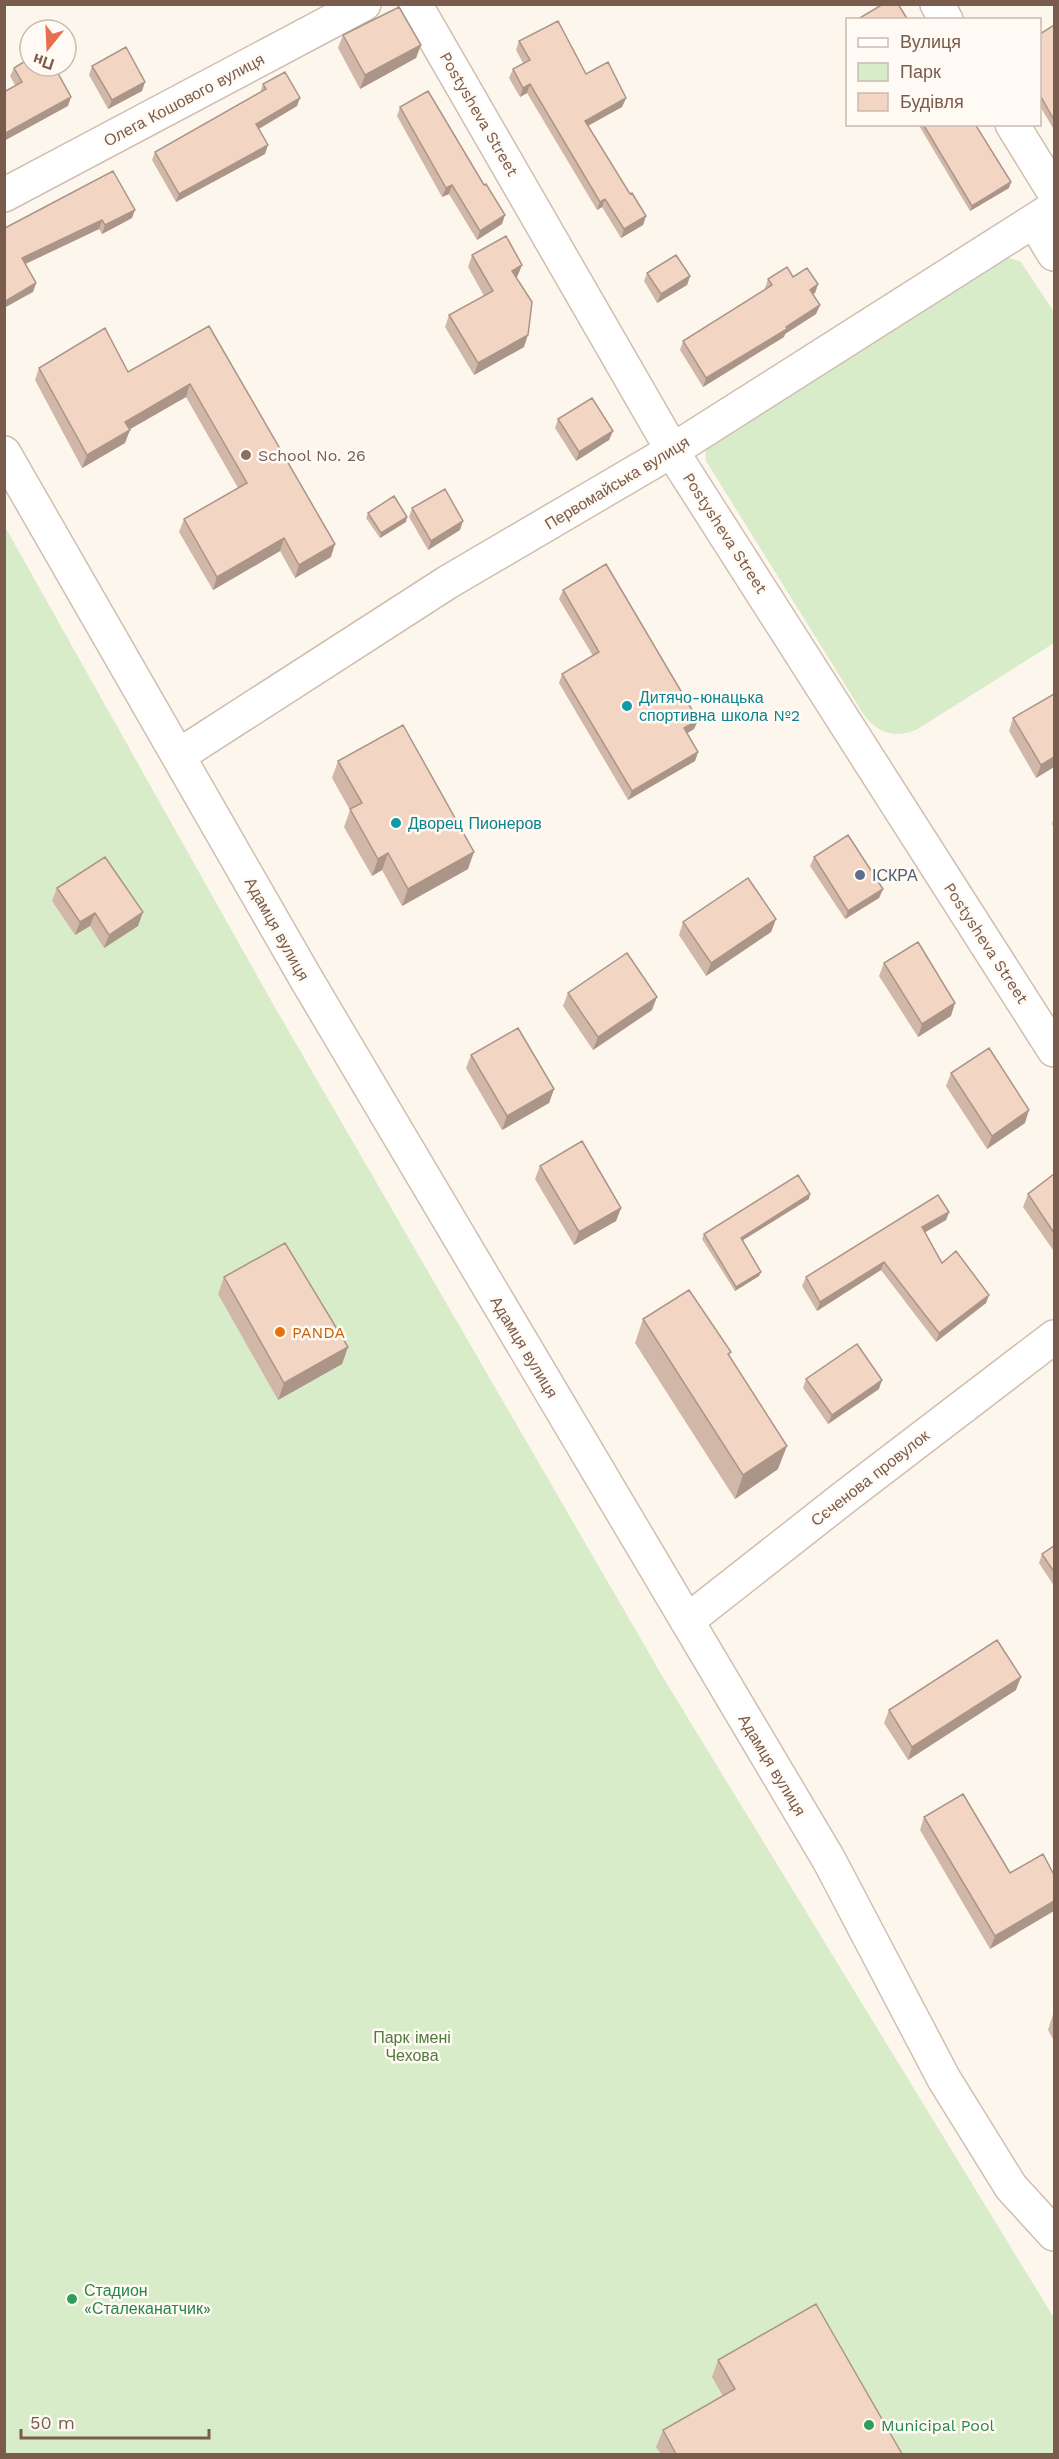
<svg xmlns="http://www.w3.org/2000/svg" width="1059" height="2459" viewBox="0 0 1059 2459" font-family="'Work Sans',sans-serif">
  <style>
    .green { fill: #d8ecc9 }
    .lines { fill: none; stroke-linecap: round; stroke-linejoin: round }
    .minor-casing { stroke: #d1beb0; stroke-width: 36 }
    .minor { stroke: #fff; stroke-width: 33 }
    .wall { fill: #d1b7a8 }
    .shaded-wall { fill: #aa9588 }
    .building { fill: #f3d5c3; stroke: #aa9588; stroke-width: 1.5 }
    .education-dot { fill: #8d6e63; stroke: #fffaf3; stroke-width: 2 }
    .culture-dot { fill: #0f9aa8; stroke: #fffaf3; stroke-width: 2 }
    .service-dot { fill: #5c6f8a; stroke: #fffaf3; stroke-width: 2 }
    .food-dot { fill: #e8710a; stroke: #fffaf3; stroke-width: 2 }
    .leisure-dot { fill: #2e9e5b; stroke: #fffaf3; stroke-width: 2 }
    .labels { text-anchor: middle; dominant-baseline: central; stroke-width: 5; stroke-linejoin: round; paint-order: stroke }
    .street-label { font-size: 16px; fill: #7a5c4d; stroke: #fffaf3 }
    .education-label { font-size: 16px; fill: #785e54; stroke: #fffaf3; text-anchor: start }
    .culture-label { font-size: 16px; fill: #0d838f; stroke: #fffaf3; text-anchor: start }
    .service-label { font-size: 16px; fill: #4e5e75; stroke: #fffaf3; text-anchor: start }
    .food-label { font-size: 16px; fill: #c56008; stroke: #fffaf3; text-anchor: start }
    .park-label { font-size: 16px; fill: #537a41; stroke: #fffaf3 }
    .leisure-label { font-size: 16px; fill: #27864d; stroke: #fffaf3; text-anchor: start }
  </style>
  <rect width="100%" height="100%" fill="#fdf6ec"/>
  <path class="green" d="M 1002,255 L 1021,262 L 1054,312 L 1054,643 L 916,730 C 894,738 879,734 864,715 L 706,461 L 705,445 Z
    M 4,525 L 273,1004 L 664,1679 L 1054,2318 L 1054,2454 L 5,2454 Z"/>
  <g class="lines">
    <defs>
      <path id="minor" d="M 415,4 L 682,467 L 1054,1050
        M 937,4 L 946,20
        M 1012,124 L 1054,192
        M 4,195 L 364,4
        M 1034,221 L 1054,254
        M 4,453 L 308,982 L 829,1860 L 944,2079 L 1011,2187 L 1054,2234
        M 178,756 L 448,582 L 673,450 L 1054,208
        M 687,1621 L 846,1496 L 1054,1337"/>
    </defs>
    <use href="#minor" class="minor-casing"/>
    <use href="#minor" class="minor"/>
  </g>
  <path class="wall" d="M 1054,25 L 1054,130 L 1040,106 L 1040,34 Z
    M 343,35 L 421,45 L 416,58 L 360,89 L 338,48 Z
    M 519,41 L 586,74 L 626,98 L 622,107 L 588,126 L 630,194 L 646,216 L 643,225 L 621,238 L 602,207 L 597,210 L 527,93 L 520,97 L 509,78 L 513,69 L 523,63 L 516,50 Z
    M 92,66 L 142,91 L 108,109 L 89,75 Z
    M 14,68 L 68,106 L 15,85 L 10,76 Z
    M 263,84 L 297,106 L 259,129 L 265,154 L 176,202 L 152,160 L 155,152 L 260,93 Z
    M 400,107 L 502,224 L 477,240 L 449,194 L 442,197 L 397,116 Z
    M 918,124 L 975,124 L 1009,188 L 970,211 Z
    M 132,218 L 102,234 L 99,229 L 25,264 L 36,283 L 33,292 L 5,228 Z
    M 472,255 L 522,265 L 517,277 L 516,278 L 524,347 L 474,375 L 445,327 L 449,315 L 484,296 L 468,267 Z
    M 647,273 L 690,276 L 687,285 L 657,303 L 644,281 Z
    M 793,277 L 818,284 L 815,293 L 813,294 L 820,305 L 816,314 L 785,334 L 784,337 L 703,387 L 680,350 L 683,341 L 766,289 L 765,288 L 768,279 Z
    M 209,326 L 331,557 L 295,578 L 280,551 L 213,590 L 179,532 L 184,519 L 238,488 L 186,397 L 129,429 L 125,443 L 82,468 L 35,380 L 39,368 L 128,372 Z
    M 558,419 L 613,431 L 609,440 L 576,461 L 555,428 Z
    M 412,508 L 460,530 L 428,550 L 409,517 Z
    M 368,513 L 406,522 L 380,538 L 366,518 Z
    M 563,590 L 698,720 L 694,729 L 687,733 L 698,752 L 695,761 L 628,800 L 559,683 L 562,674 L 593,656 L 559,599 Z
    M 1013,718 L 1054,767 L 1036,778 L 1009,731 Z
    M 338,761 L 468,869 L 402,906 L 382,870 L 372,876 L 344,827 L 350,810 L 332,778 Z
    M 1054,818 L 1054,828 L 1052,824 Z
    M 814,857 L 883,889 L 879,898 L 845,919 L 810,866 Z
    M 57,888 L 138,926 L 104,948 L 90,926 L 75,935 L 52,901 Z
    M 776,919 L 771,932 L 706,976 L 679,935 L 683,922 Z
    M 884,963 L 951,1016 L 918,1037 L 879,976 Z
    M 568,993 L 652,1010 L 593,1050 L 563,1006 Z
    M 471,1055 L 554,1089 L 549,1103 L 502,1130 L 466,1068 Z
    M 951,1073 L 1025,1123 L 987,1149 L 946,1086 Z
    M 540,1166 L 621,1208 L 616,1221 L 574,1245 L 535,1179 Z
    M 1054,1174 L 1054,1249 L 1053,1250 L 1023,1207 L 1028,1194 Z
    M 809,1199 L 743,1240 L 759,1276 L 735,1291 L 702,1239 L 704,1234 Z
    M 949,1212 L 946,1220 L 925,1232 L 942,1263 L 989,1295 L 986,1303 L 936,1342 L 881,1270 L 817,1311 L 802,1286 L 806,1277 Z
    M 224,1277 L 348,1347 L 342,1364 L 278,1400 L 218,1294 Z
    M 643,1319 L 731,1352 L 729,1356 L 778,1469 L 735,1499 L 635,1343 Z
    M 806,1379 L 879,1389 L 828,1424 L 803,1388 Z
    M 1054,1546 L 1054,1586 L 1039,1563 L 1042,1554 Z
    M 1016,1690 L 908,1760 L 884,1723 L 889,1710 Z
    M 924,1817 L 1010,1873 L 1043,1854 L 990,1949 L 920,1830 Z
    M 1054,2011 L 1054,2041 L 1048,2030 Z
    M 718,2360 L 902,2454 L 661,2454 L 656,2447 L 663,2430 L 723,2396 L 712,2377 Z"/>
  <path class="shaded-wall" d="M 421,45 L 416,58 L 360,89 L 365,75 Z
    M 145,82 L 142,91 L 108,109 L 112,100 Z
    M 530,84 L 527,93 L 520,97 L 523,88 Z
    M 71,97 L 68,106 L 4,141 L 4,134 Z
    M 300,98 L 297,106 L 253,132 L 256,124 Z
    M 626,98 L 622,107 L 582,129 L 585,121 Z
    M 268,145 L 265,154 L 176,202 L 179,194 Z
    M 1011,182 L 1009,188 L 970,211 L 972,206 Z
    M 452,185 L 449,194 L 442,197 L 446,188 Z
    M 605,199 L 602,207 L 597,210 L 600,202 Z
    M 135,210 L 132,218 L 102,234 L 105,225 Z
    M 505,215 L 502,224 L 477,240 L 480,231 Z
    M 646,216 L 643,225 L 621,238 L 624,229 Z
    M 102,220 L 99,229 L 19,267 L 22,258 Z
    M 522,265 L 517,277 L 507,283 L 512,271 Z
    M 690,276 L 687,285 L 657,303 L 661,294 Z
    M 36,283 L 33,292 L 4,308 L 4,302 Z
    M 818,284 L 815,293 L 806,299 L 810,290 Z
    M 820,305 L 816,314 L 785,334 L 784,337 L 703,387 L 706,378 Z
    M 528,335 L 524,347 L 474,375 L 478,363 Z
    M 190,384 L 186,397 L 120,435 L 125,422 Z
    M 130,430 L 125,443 L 82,468 L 87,455 Z
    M 613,431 L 609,440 L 576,461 L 579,452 Z
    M 407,517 L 406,522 L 380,538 L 381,533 Z
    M 463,521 L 460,530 L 428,550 L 431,541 Z
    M 284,538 L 280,551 L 213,590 L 217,577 Z
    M 335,544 L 331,557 L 295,578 L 299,565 Z
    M 698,720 L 694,729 L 681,737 L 684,728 Z
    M 698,752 L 695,761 L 628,800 L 632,791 Z
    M 1054,757 L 1054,767 L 1036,778 L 1041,765 Z
    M 474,852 L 468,869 L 402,906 L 408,889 Z
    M 388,853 L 382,870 L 372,876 L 378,859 Z
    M 883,889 L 879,898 L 845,919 L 848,911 Z
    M 143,912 L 138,926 L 104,948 L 109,935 Z
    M 95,913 L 90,926 L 75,935 L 80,922 Z
    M 776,919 L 771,932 L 706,976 L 711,963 Z
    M 657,997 L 652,1010 L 593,1050 L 598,1037 Z
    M 955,1003 L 951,1016 L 918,1037 L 922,1024 Z
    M 554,1089 L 549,1103 L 502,1130 L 507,1116 Z
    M 1029,1110 L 1025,1123 L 987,1149 L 992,1136 Z
    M 810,1194 L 809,1199 L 740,1242 L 741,1238 Z
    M 621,1208 L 616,1221 L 574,1245 L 579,1232 Z
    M 949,1212 L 946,1220 L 919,1236 L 922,1227 Z
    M 884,1262 L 881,1270 L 817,1311 L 820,1302 Z
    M 761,1272 L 759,1276 L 735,1291 L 736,1287 Z
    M 989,1295 L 986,1303 L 936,1342 L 939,1333 Z
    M 348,1347 L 342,1364 L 278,1400 L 284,1383 Z
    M 882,1380 L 879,1389 L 828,1424 L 832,1415 Z
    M 787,1446 L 778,1469 L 735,1499 L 743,1475 Z
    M 1021,1677 L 1016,1690 L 908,1760 L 912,1747 Z
    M 1054,1901 L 1054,1911 L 990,1949 L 995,1936 Z"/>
  <path class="building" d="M 883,4 L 898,4 L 908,20 L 858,19 Z
    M 399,7 L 421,45 L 365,75 L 343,35 Z
    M 558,21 L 586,74 L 608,62 L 626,98 L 585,121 L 630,194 L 632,193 L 646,216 L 624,229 L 605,199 L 600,202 L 530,84 L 523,88 L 513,69 L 530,60 L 519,41 Z
    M 1054,25 L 1054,120 L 1040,95 L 1040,34 Z
    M 126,47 L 145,82 L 112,100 L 92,66 Z
    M 30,58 L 30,66 L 54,66 L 71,97 L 4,134 L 4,92 L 22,82 L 14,68 Z
    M 285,72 L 300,98 L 256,124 L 268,145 L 179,194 L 155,152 L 266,89 L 263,84 Z
    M 428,91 L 484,185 L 486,184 L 505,215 L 480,231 L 452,185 L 446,188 L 400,107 Z
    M 923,124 L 975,124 L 1011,182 L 972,206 Z
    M 113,171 L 135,210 L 105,225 L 102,220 L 22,258 L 36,283 L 4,302 L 4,227 L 5,228 Z
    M 506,236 L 522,265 L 512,271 L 532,302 L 528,335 L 478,363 L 449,315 L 493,291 L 472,255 Z
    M 676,255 L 690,276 L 661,294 L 647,273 Z
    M 787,267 L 793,277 L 807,268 L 818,284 L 810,290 L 820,305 L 786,327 L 787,329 L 706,378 L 683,341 L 772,285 L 768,279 Z
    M 209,326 L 335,544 L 299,565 L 284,538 L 217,577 L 184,519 L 247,483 L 190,384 L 125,422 L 130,430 L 87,455 L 39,368 L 105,328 L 128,372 Z
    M 592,398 L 613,431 L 579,452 L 558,419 Z
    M 445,489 L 463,521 L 431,541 L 412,508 Z
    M 394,496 L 407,517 L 381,533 L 368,513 Z
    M 606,564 L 698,720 L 684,728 L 698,752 L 632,791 L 562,674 L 599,652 L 563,590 Z
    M 1054,694 L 1054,757 L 1041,765 L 1013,718 Z
    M 403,725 L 474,852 L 408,889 L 388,853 L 378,859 L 350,809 L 362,803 L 338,761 Z
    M 848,835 L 883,889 L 848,911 L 814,857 Z
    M 105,857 L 143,912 L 109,935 L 95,913 L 80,922 L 57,888 Z
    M 748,878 L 776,919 L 711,963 L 683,922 Z
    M 918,942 L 955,1003 L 922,1024 L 884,963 Z
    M 627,953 L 657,997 L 598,1037 L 568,993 Z
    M 518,1028 L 554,1089 L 507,1116 L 471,1055 Z
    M 989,1048 L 1029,1110 L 992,1136 L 951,1073 Z
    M 582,1141 L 621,1208 L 579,1232 L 540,1166 Z
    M 1054,1174 L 1054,1233 L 1028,1194 Z
    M 798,1175 L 810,1194 L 741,1238 L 761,1272 L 736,1287 L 704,1234 Z
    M 938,1195 L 949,1212 L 922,1227 L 942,1263 L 956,1251 L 989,1295 L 939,1333 L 884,1262 L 820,1302 L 806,1277 Z
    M 285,1243 L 348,1347 L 284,1383 L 224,1277 Z
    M 689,1290 L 731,1352 L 728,1354 L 787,1446 L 743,1475 L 643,1319 Z
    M 857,1344 L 882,1380 L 832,1415 L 806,1379 Z
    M 1054,1546 L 1054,1572 L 1042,1554 Z
    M 997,1640 L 1021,1677 L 912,1747 L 889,1710 Z
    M 963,1794 L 1010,1873 L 1043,1854 L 1054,1875 L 1054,1901 L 995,1936 L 924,1817 Z
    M 816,2304 L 902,2454 L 676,2454 L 663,2430 L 735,2389 L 718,2360 Z"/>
  <circle class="education-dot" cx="246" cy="455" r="6"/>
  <g class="culture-dot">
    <circle cx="627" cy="706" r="6"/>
    <circle cx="396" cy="823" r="6"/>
  </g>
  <circle class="service-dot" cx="860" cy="875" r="6"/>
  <circle class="food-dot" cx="280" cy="1332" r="6"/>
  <g class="leisure-dot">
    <circle cx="72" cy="2299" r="6"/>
    <circle cx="869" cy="2425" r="6"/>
  </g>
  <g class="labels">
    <g class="street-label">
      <text transform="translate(184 100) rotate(-28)">Олега Кошового вулиця</text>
      <text transform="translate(479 114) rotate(60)">Postysheva Street</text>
      <text transform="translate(617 483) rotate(-31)">Первомайська вулиця</text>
      <text transform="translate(725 533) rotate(57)">Postysheva Street</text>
      <text transform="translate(277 929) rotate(61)">Адамця вулиця</text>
      <text transform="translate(986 943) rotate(57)">Postysheva Street</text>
      <text transform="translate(524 1347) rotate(59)">Адамця вулиця</text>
      <text transform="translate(870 1478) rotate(-38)">Сєченова провулок</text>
      <text transform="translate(772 1765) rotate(59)">Адамця вулиця</text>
    </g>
    <g class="education-label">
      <text x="258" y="455">School No. 26</text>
    </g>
    <g class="culture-label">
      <text x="639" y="697">Дитячо-юнацька<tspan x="639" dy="18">спортивна школа №2</tspan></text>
      <text x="408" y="823">Дворец Пионеров</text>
    </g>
    <g class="service-label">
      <text x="872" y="875">ІСКРА</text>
    </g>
    <g class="food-label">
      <text x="292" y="1332">PANDA</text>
    </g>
    <g class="park-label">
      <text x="412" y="2037">Парк імені<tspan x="412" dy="18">Чехова</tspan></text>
    </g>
    <g class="leisure-label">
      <text x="84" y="2290">Стадион<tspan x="84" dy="18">«Сталеканатчик»</tspan></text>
      <text x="881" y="2425">Municipal Pool</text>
    </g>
  </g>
  <rect width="1059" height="2459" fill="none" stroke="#7a5c4d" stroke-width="12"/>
  <rect x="846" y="18" width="195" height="108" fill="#fffaf3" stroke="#cabbb1" stroke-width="1.5"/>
  <rect x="858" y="38" width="30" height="9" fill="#ffffff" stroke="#cabbb1" stroke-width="1.5"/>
  <text x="900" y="48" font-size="18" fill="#7a5c4d">Вулиця</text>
  <rect x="858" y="63" width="30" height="18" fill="#d8ecc9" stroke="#cabbb1" stroke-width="1.5"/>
  <text x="900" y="78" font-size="18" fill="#7a5c4d">Парк</text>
  <rect x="858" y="93" width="30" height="18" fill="#f3d5c3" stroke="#cabbb1" stroke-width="1.5"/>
  <text x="900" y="108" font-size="18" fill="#7a5c4d">Будівля</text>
  <g transform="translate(48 48) rotate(198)"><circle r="28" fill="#fffaf3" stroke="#cabbb1" stroke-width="1.5"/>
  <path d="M0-4.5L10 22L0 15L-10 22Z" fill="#e76f51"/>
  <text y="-9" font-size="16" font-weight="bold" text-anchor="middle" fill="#7a5c4d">Пн</text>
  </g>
  <path d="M21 2429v9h188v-9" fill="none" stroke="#7a5c4d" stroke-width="3"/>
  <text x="30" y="2429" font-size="18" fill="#7a5c4d" stroke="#fffaf3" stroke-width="4.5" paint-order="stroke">50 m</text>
</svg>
